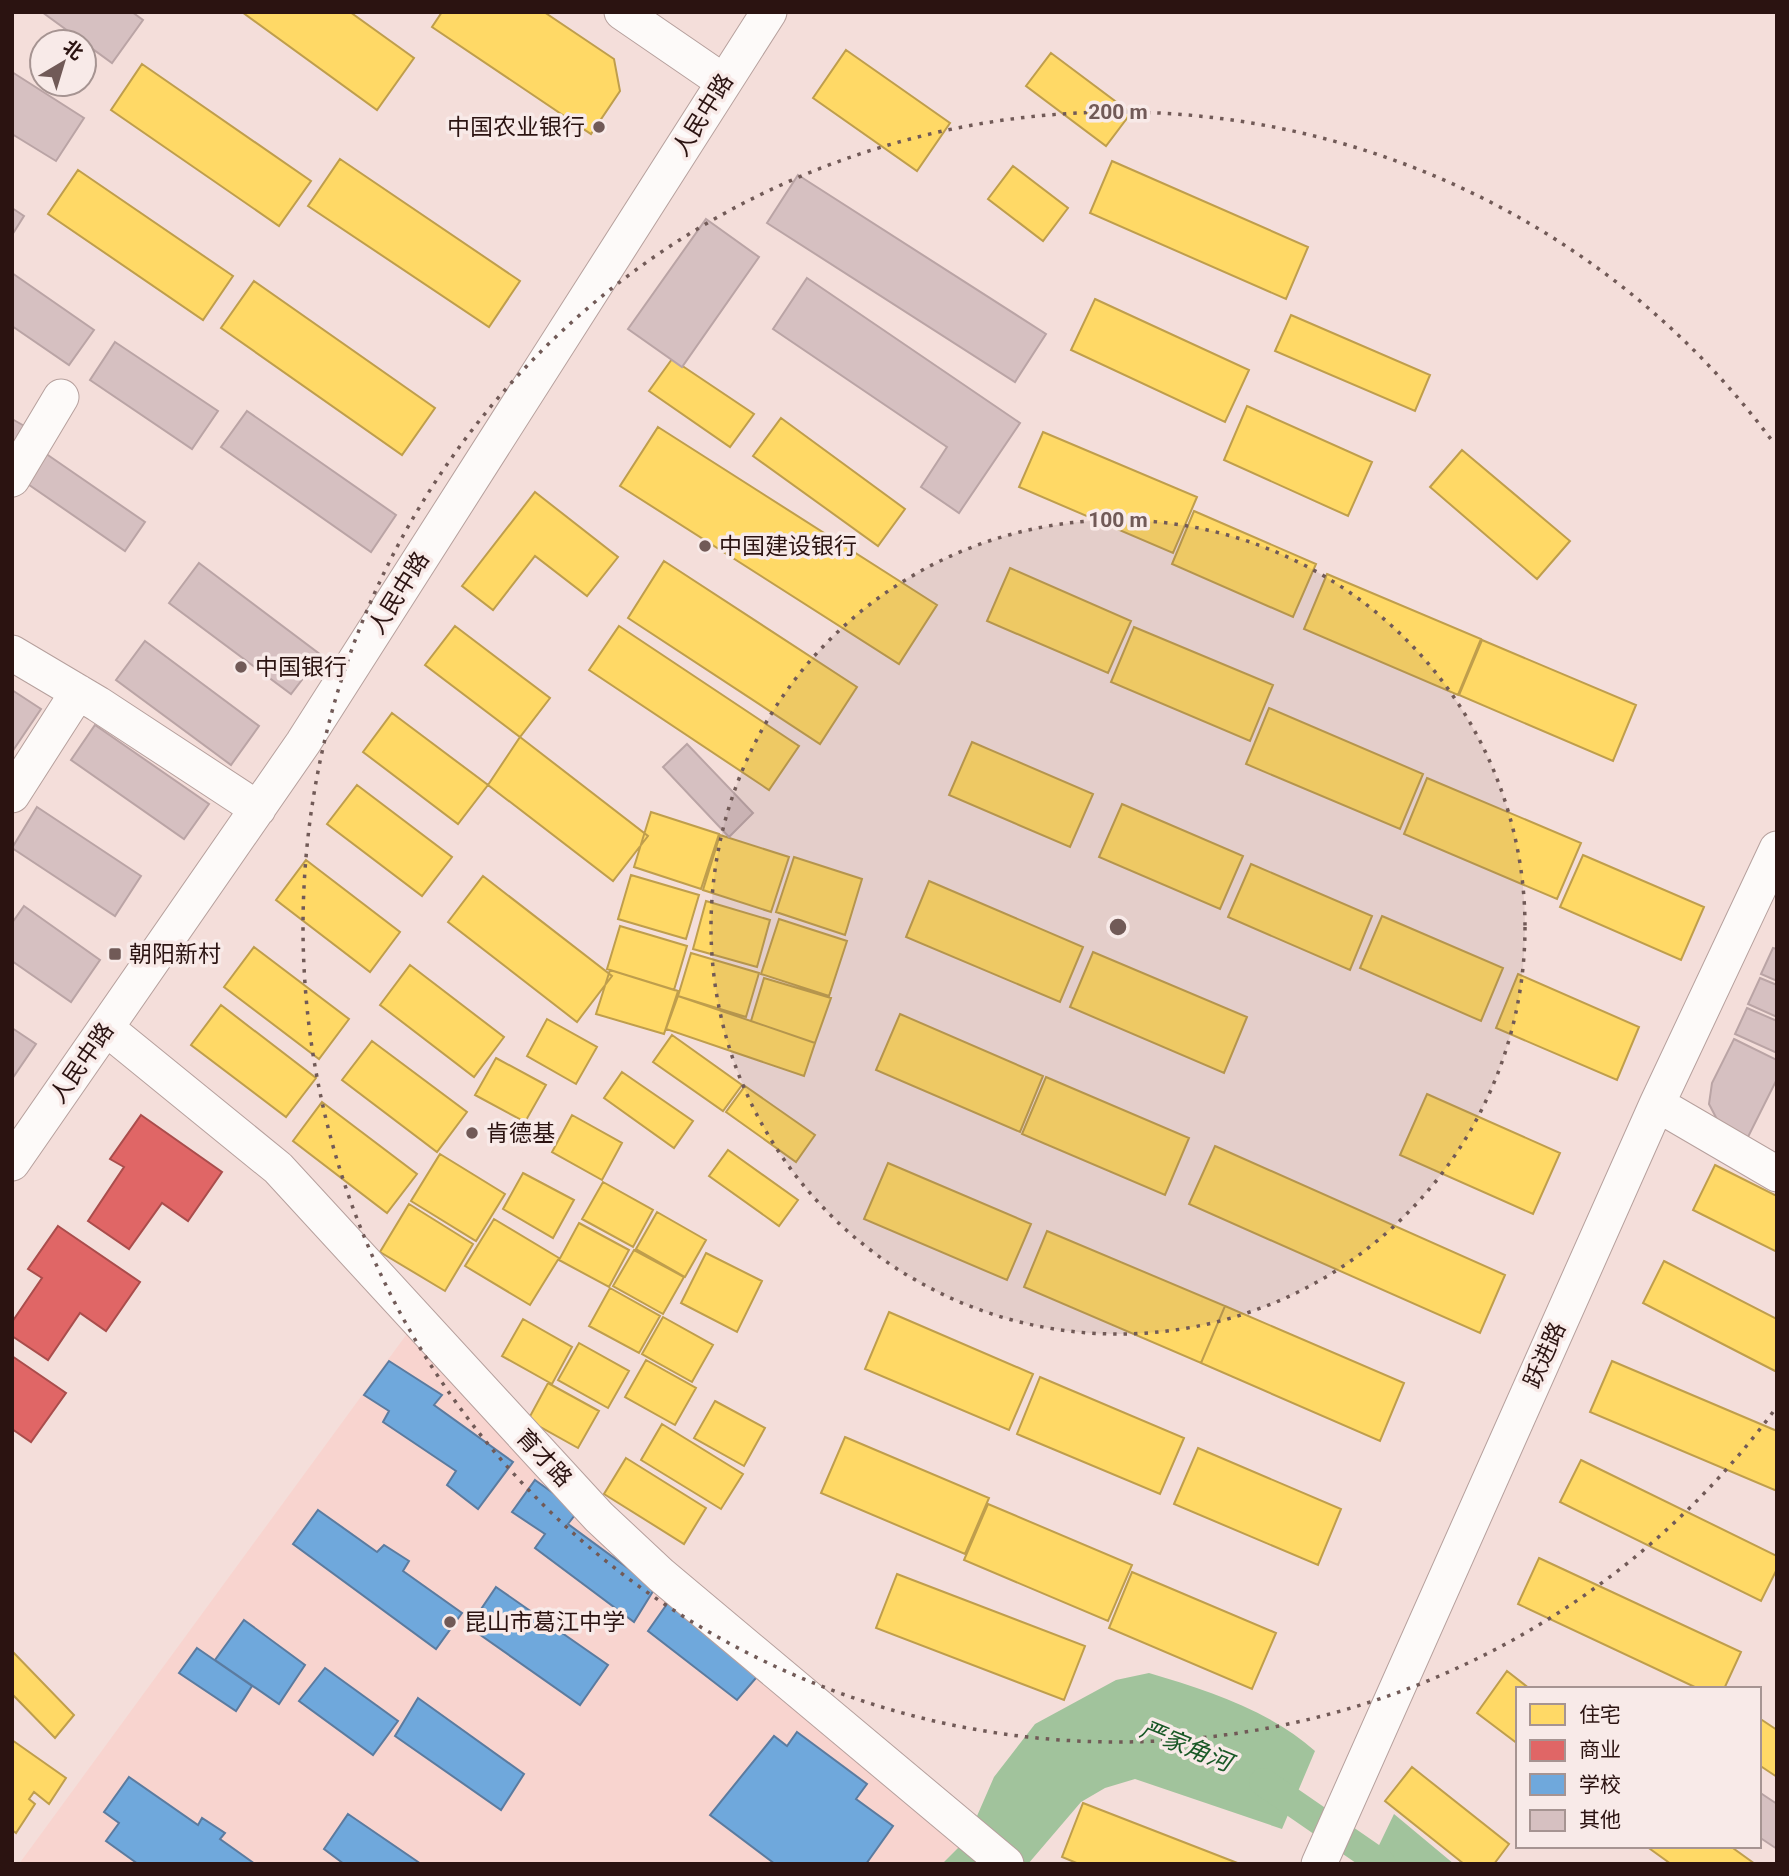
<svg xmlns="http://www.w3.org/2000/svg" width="1789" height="1876" viewBox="0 0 1789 1876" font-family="Roboto,'Noto Sans SC',sans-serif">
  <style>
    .built { fill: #f8d4cf }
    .water { fill: #a1c39c }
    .homes { fill: #ffd966; stroke: #bf9e4c; stroke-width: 2 }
    .shops { fill: #e06666; stroke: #aa4d4c; stroke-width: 2 }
    .schools { fill: #6fa8dc; stroke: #5b7b9f; stroke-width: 2 }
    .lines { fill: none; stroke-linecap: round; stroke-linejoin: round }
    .canal { stroke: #a1c39c; stroke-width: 28 }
    .building { fill: #d6c0c1; stroke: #baa4a5; stroke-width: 2 }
    .minor-casing { stroke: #b6a09d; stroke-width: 37 }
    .minor { stroke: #fdfaf9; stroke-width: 35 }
    .ring { fill: none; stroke: #715a57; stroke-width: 3.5; stroke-dasharray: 3.5 7 }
    .poi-dot { fill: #715a57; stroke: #f8eae8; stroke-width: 2.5 }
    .labels { text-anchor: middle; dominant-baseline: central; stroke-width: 7; stroke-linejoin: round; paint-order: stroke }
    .street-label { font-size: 23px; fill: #2b1311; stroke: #f8eae8 }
    .poi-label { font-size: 23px; fill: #2b1311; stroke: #f8eae8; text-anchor: start }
    .water-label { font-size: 24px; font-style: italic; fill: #195826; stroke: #f8eae8 }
    .centre { fill: #715a57; stroke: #f8eae8; stroke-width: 3.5 }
    .ring-label { font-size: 21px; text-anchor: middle; font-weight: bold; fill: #715a57; stroke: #f8eae8; stroke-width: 7; stroke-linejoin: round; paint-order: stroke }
  </style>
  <rect width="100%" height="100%" fill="#f4deda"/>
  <path class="built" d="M 409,1331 L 967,1839 L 942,1864 L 19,1864 Z"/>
  <path class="water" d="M 1149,1673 C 1207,1690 1269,1710 1315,1751 L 1282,1829 L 1135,1779 L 1105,1788 L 1081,1802 L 1028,1864 L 942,1864 L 967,1839 L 994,1777 L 1035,1724 L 1116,1680 Z
    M 1394,1814 L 1454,1864 L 1370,1864 Z"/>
  <path class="homes" d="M 242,12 L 350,12 L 414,58 L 377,110 Z
    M 442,12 L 544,12 L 614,59 L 620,91 L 591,134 L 432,27 Z
    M 846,50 L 950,123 L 917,171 L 813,98 Z
    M 1051,53 L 1131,113 L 1106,146 L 1026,86 Z
    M 142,64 L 311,181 L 279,226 L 111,110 Z
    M 340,159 L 520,281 L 489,327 L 308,206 Z
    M 1112,161 L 1308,247 L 1286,299 L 1090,213 Z
    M 1013,166 L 1068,208 L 1043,241 L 988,199 Z
    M 78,170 L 233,276 L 203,320 L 48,214 Z
    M 254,281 L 435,408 L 402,455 L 221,328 Z
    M 1095,299 L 1249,370 L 1225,422 L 1071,350 Z
    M 1291,315 L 1430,375 L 1415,411 L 1275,351 Z
    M 672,359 L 754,414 L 730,447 L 649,391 Z
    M 1247,406 L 1372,462 L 1348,516 L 1224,460 Z
    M 781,418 L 905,509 L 878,546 L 753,456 Z
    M 658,427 L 937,605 L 899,664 L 620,486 Z
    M 1043,432 L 1197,497 L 1173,553 L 1019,487 Z
    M 1462,450 L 1570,541 L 1537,579 L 1430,487 Z
    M 535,492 L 618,557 L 587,596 L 535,556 L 493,610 L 462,586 Z
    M 1194,511 L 1316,564 L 1293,617 L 1172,564 Z
    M 664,561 L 857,687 L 820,744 L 628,618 Z
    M 1010,568 L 1131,621 L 1108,673 L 987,621 Z
    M 1327,574 L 1481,639 L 1458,695 L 1304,629 Z
    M 455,626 L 550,698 L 520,737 L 425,665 Z
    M 619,626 L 799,746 L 769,790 L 589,670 Z
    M 1134,627 L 1273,685 L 1250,741 L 1111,682 Z
    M 1482,640 L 1636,705 L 1613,761 L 1459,695 Z
    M 1269,708 L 1423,774 L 1400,829 L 1246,764 Z
    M 392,713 L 488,785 L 458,824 L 363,752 Z
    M 520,737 L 648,836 L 613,881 L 488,785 Z
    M 972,742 L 1093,794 L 1070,847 L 949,795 Z
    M 1427,778 L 1581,843 L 1557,899 L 1404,834 Z
    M 357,785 L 452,857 L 422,896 L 327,824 Z
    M 1122,804 L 1243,856 L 1220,909 L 1099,857 Z
    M 651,812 L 719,834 L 701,889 L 634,867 Z
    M 720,835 L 789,857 L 771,912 L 703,890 Z
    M 1583,855 L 1704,907 L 1681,960 L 1560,907 Z
    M 794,857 L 862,879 L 845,935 L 776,912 Z
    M 306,860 L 400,932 L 370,972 L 276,900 Z
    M 1251,864 L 1372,916 L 1350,970 L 1228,917 Z
    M 631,875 L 699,895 L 686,939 L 618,919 Z
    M 483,876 L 612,976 L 577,1022 L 448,922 Z
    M 929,881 L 1083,947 L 1060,1002 L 906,937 Z
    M 706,901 L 770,920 L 757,967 L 693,949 Z
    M 1382,916 L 1503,968 L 1481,1021 L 1360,968 Z
    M 779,919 L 847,941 L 829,996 L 761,974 Z
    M 620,926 L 687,946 L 674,990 L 607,969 Z
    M 254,947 L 349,1019 L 319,1059 L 224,987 Z
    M 1093,952 L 1247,1017 L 1224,1073 L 1070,1007 Z
    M 691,953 L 759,973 L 746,1017 L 678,996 Z
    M 410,965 L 504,1037 L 474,1077 L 380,1005 Z
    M 610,970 L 678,991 L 664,1034 L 596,1014 Z
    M 1518,974 L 1639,1027 L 1617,1080 L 1496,1028 Z
    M 764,978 L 831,998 L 815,1043 L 751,1021 Z
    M 678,996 L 815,1043 L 804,1076 L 666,1029 Z
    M 221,1005 L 316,1078 L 286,1117 L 191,1045 Z
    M 900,1014 L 1043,1076 L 1020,1132 L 876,1070 Z
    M 547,1019 L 597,1047 L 576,1084 L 527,1056 Z
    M 672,1035 L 742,1085 L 723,1111 L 653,1062 Z
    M 372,1041 L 467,1112 L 437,1152 L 342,1080 Z
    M 496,1058 L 546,1085 L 525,1122 L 475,1095 Z
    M 622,1072 L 693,1121 L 674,1148 L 604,1098 Z
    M 1046,1077 L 1189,1138 L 1165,1195 L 1022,1134 Z
    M 745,1086 L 815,1135 L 796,1162 L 726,1112 Z
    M 1427,1094 L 1560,1153 L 1533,1214 L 1400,1155 Z
    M 322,1102 L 417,1174 L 387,1213 L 293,1141 Z
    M 572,1115 L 622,1143 L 602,1180 L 552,1152 Z
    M 1215,1146 L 1505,1275 L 1480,1333 L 1189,1204 Z
    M 728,1150 L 798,1200 L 779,1226 L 709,1176 Z
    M 440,1154 L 505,1194 L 476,1241 L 411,1201 Z
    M 888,1163 L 1031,1224 L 1007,1280 L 864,1219 Z
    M 1715,1165 L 1777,1196 L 1777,1252 L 1693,1210 Z
    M 523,1173 L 574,1200 L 553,1238 L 503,1209 Z
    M 603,1182 L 653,1210 L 633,1247 L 582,1219 Z
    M 409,1204 L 473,1244 L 445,1291 L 380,1252 Z
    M 657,1212 L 706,1240 L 685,1277 L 636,1249 Z
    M 494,1219 L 559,1258 L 530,1305 L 465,1266 Z
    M 579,1223 L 629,1250 L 609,1287 L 559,1260 Z
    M 1047,1231 L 1225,1306 L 1201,1363 L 1024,1287 Z
    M 634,1250 L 684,1277 L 663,1314 L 613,1286 Z
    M 706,1253 L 762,1281 L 737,1332 L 681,1303 Z
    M 1664,1261 L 1777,1319 L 1777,1372 L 1643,1303 Z
    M 610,1288 L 660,1316 L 639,1353 L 589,1326 Z
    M 1225,1306 L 1404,1383 L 1380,1441 L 1201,1363 Z
    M 889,1312 L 1033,1374 L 1009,1430 L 865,1369 Z
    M 663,1317 L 713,1345 L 692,1382 L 642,1354 Z
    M 523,1319 L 572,1347 L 552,1384 L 502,1356 Z
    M 579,1343 L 629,1371 L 608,1408 L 558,1380 Z
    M 646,1360 L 696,1388 L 675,1425 L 625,1397 Z
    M 1612,1361 L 1777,1431 L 1777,1491 L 1590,1412 Z
    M 1040,1377 L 1184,1438 L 1160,1494 L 1017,1434 Z
    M 548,1383 L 599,1411 L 578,1448 L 528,1420 Z
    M 715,1401 L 765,1428 L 744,1466 L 694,1438 Z
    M 662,1424 L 743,1474 L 721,1509 L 641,1460 Z
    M 845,1437 L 989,1498 L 965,1554 L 821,1493 Z
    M 1198,1448 L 1341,1509 L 1318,1565 L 1174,1504 Z
    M 626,1458 L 706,1508 L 684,1544 L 604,1494 Z
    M 1581,1460 L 1777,1556 L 1777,1569 L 1761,1601 L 1560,1502 Z
    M 988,1504 L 1132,1565 L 1108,1621 L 964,1560 Z
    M 1539,1558 L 1741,1652 L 1724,1689 L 1699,1689 L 1518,1604 Z
    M 1132,1572 L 1276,1633 L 1252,1689 L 1109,1628 Z
    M 897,1574 L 1085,1646 L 1064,1700 L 876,1628 Z
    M 12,1651 L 74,1715 L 55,1738 L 12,1694 Z
    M 1507,1671 L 1530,1689 L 1518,1689 L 1518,1744 L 1477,1713 Z
    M 1759,1718 L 1777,1730 L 1777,1777 L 1759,1765 Z
    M 12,1740 L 66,1778 L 49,1804 L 34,1792 L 29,1799 L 35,1804 L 16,1833 L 12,1830 Z
    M 1412,1767 L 1509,1844 L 1494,1864 L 1464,1864 L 1385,1801 Z
    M 1083,1803 L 1240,1864 L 1079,1864 L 1062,1857 Z
    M 1646,1846 L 1730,1846 L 1755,1864 L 1671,1864 Z"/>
  <path class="shops" d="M 141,1115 L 222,1172 L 188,1221 L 162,1203 L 129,1249 L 88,1221 L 124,1167 L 110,1159 Z
    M 58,1226 L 140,1282 L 106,1331 L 80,1313 L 48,1360 L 12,1336 L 12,1322 L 42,1278 L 28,1269 Z
    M 12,1356 L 66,1393 L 31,1442 L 12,1429 Z"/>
  <path class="schools" d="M 389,1361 L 442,1395 L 434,1405 L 513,1462 L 478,1509 L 447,1485 L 456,1471 L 383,1422 L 389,1411 L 364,1395 Z
    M 535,1480 L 578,1511 L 568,1524 L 655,1588 L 634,1622 L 535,1548 L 545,1534 L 512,1512 Z
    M 318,1510 L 377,1552 L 384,1545 L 409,1561 L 403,1571 L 462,1613 L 436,1649 L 293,1544 Z
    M 496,1587 L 608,1665 L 580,1705 L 469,1627 Z
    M 672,1597 L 762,1671 L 737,1700 L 648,1631 Z
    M 244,1620 L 305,1665 L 279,1704 L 215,1660 Z
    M 197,1648 L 252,1686 L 236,1711 L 179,1673 Z
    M 325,1668 L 398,1721 L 373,1755 L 299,1701 Z
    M 418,1698 L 524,1774 L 501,1810 L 395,1736 Z
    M 797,1732 L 867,1784 L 856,1799 L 893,1826 L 866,1864 L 775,1864 L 710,1815 L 774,1736 L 787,1746 Z
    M 129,1777 L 198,1825 L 202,1818 L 225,1833 L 220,1839 L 255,1864 L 138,1864 L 106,1841 L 119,1823 L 104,1812 Z
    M 348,1814 L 421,1864 L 344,1864 L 324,1849 Z"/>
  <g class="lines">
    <path class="canal" d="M 1263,1782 L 1382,1864"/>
  </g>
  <path class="building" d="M 42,12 L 132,12 L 143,20 L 112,63 Z
    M 12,72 L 84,118 L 56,161 L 12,134 Z
    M 798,175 L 1046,334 L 1015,382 L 767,223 Z
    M 12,208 L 24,216 L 12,235 Z
    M 706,219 L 759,257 L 682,367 L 628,329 Z
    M 12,273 L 94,330 L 69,365 L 12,326 Z
    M 807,278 L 1020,423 L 959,513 L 921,487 L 947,447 L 773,329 Z
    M 115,342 L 218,411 L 192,449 L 90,380 Z
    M 247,411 L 396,515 L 371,552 L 221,447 Z
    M 12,419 L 35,432 L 12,471 Z
    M 42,451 L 145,522 L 125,551 L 22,480 Z
    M 199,563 L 321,655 L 291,694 L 169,603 Z
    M 145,641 L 259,726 L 231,765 L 116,680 Z
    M 12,690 L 41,709 L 12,752 Z
    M 95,725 L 209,804 L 184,839 L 71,760 Z
    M 687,744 L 753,813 L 729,837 L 663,767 Z
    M 37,807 L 141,876 L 115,916 L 12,848 Z
    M 24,906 L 100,960 L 71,1002 L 12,961 L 12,923 Z
    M 1773,948 L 1777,949 L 1777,981 L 1761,974 Z
    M 1760,978 L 1777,985 L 1777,1017 L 1748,1004 Z
    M 1747,1008 L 1777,1021 L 1777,1053 L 1735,1034 Z
    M 12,1028 L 36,1044 L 12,1079 Z
    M 1734,1039 L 1777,1060 L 1777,1079 L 1746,1141 L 1722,1129 L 1709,1104 L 1712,1083 Z
    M 1759,1792 L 1777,1804 L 1777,1849 L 1759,1837 Z"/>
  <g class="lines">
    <defs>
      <path id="minor" d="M 622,12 L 724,82
        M 12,479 L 61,397
        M 12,653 L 98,704 L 258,809
        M 12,795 L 78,692
        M 106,1028 L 278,1168 L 599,1517 L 661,1575 L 1006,1864
        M 1657,1104 L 1777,1174
        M 12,1163 L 303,743 L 769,12
        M 1319,1864 L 1657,1104 L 1777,849"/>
    </defs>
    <use href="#minor" class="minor-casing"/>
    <use href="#minor" class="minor"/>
  </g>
  <circle cx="1118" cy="927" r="407" fill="#715a57" fill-opacity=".12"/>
  <g class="ring">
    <circle cx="1118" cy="927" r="407"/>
    <path d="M1773 1412A815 815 0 1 1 1773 442"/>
  </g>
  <g class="poi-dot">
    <circle cx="599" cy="127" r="7"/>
    <circle cx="705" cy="546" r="7"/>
    <circle cx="241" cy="667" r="7"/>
    <rect x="108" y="947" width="14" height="14" rx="3.5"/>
    <circle cx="472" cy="1133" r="7"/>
    <circle cx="450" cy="1622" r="7"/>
  </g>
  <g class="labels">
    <g class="street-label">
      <text transform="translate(703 115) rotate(-58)">人民中路</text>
      <text transform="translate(399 593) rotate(-58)">人民中路</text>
      <text transform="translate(82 1063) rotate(-55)">人民中路</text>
      <text transform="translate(1545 1355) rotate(-66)">跃进路</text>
      <text transform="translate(544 1458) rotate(47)">育才路</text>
    </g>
    <g class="poi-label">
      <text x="585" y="127" text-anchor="end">中国农业银行</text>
      <text x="719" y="546">中国建设银行</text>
      <text x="255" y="667">中国银行</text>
      <text x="129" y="954">朝阳新村</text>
      <text x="486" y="1133">肯德基</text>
      <text x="464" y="1622">昆山市葛江中学</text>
    </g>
    <g class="water-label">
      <text transform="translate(1186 1746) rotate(22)">严家角河</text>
    </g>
  </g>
  <circle cx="1118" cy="927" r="10" class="centre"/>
  <g class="ring-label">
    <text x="1118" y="119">200 m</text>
    <text x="1118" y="527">100 m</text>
  </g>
  <rect width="1789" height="1876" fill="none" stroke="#2b1311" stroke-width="28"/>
  <rect x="1516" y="1687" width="245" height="161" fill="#f8eae8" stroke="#a69492" stroke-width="2"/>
  <rect x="1530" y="1704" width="35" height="21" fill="#ffd966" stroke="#a69492" stroke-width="2"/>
  <text x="1579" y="1722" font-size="21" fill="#2b1311">住宅</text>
  <rect x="1530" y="1740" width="35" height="21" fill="#e06666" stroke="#a69492" stroke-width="2"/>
  <text x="1579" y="1757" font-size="21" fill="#2b1311">商业</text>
  <rect x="1530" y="1774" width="35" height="21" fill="#6fa8dc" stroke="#a69492" stroke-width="2"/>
  <text x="1579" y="1792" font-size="21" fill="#2b1311">学校</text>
  <rect x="1530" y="1810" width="35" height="21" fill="#d6c0c1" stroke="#a69492" stroke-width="2"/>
  <text x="1579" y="1827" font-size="21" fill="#2b1311">其他</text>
  <g transform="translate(63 63) rotate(38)"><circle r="33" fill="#f8eae8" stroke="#a69492" stroke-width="2"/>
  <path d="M0-5L12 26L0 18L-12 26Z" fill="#715a57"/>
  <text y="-10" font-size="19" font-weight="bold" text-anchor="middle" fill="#2b1311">北</text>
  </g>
</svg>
